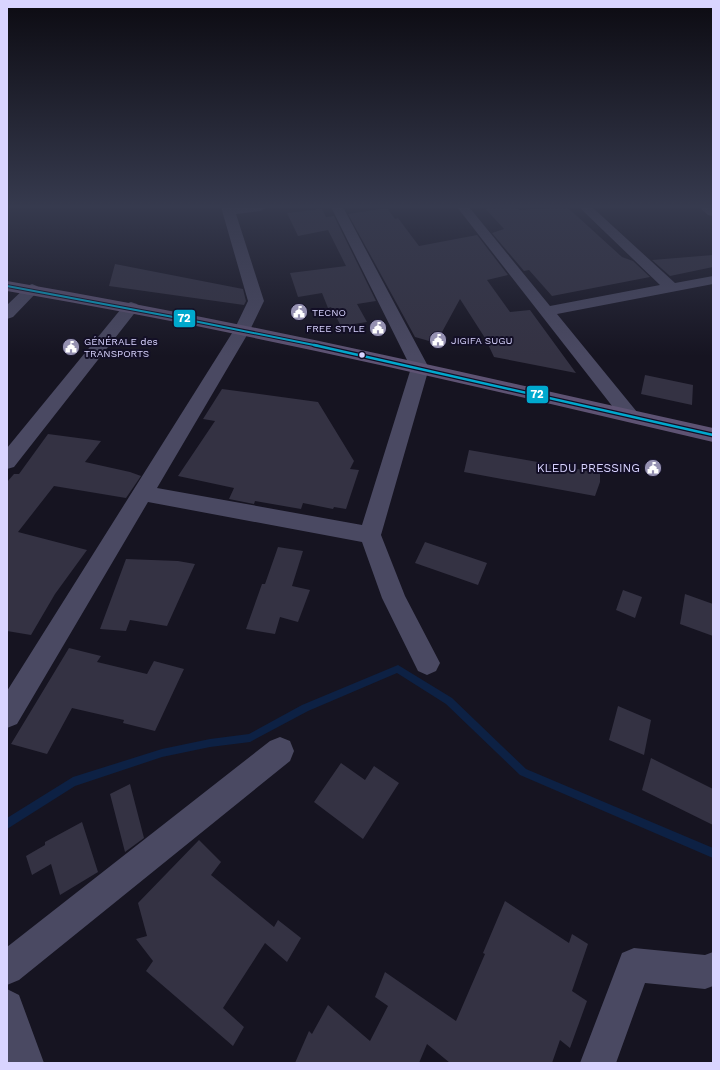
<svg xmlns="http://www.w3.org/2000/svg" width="720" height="1070" viewBox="0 0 720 1070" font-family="'Work Sans',sans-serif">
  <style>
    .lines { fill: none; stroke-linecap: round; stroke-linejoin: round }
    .stream { fill: #0d2144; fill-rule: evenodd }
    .building { fill: #343243 }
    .minor { fill: #4a4962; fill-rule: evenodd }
    .primary { fill: #5e5373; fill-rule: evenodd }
    .bus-1-far1-casing { stroke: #130f26; stroke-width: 4 }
    .bus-1-casing { stroke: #130f26; stroke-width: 5 }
    .bus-1-far1 { stroke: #00a9ce; stroke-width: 2 }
    .bus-1 { stroke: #00a9ce; stroke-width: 2.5 }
    .bus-dot { fill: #d9d4ff; stroke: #130f26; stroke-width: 1.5 }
    .labels { text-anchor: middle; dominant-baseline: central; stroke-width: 4; stroke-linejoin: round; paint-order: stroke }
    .far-poi-label { font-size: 10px; fill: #d9d4ff; stroke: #130f26; text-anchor: start }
    .poi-label { font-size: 12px; fill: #d9d4ff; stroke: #130f26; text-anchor: end }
    .line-badge { stroke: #130f26; stroke-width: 1.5 }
    .badge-label { font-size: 11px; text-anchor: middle; font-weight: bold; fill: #fff }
  </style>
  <rect width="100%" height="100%" fill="#161421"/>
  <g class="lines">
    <path class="stream" d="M 398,665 L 452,698 L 526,769 L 713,848 L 713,858 L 520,775 L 446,704 L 397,673 L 308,711 L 250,742 L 210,747 L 162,757 L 75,786 L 7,829 L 7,818 L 73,777 L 162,749 L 210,739 L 249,734 L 302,705 Z"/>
  </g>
  <path class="building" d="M 484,207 L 516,207 L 519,210 L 567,207 L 622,257 L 633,261 L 650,277 L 552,296 L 529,270 L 524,271 L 492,233 L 504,229 Z
    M 387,208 L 395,219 L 398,218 L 419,246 L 477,235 L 508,275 L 487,280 L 510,312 L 530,310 L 576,373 L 494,357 L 485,338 L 460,299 L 436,343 L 415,337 L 348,214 Z
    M 322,209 L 326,217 L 334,216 L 376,301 L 357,304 L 367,322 L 341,326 L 331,307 L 328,308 L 322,293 L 298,297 L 290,273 L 346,266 L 328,230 L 298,236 L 287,213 Z
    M 713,255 L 713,267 L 670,276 L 652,260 Z
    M 115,264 L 243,289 L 246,301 L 244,305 L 109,286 Z
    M 645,375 L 693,385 L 692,405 L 641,394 Z
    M 222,389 L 318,402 L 354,461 L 350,469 L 359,470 L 346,509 L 334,507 L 333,509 L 303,503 L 301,509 L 255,501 L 254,504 L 229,499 L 234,488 L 178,476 L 215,421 L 203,419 Z
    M 48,434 L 101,441 L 85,462 L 130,472 L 141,476 L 126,498 L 54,486 L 18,532 L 87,550 L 55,594 L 31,635 L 7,631 L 7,482 L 14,474 L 19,474 Z
    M 469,450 L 600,473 L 600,482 L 595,496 L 464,472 Z
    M 425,542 L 487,563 L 478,585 L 415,563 Z
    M 278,547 L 303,551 L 292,586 L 310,590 L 298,622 L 280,617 L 275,634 L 246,629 L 262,584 L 265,584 Z
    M 126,559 L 178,561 L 195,564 L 167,626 L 130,620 L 126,631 L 100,629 Z
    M 623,590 L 642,597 L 635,618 L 616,610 Z
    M 685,594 L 713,604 L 713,636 L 680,624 Z
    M 69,648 L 101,656 L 97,662 L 147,674 L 154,661 L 184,669 L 155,731 L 123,723 L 124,720 L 72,708 L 47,754 L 11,744 Z
    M 618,706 L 651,720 L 644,755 L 609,740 Z
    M 651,758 L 713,789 L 713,825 L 642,790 Z
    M 341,763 L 365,780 L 374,766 L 399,783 L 363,839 L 314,802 Z
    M 130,784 L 144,838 L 125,852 L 110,794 Z
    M 82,822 L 98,872 L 60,895 L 51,864 L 32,875 L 26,856 L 45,845 L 45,842 Z
    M 199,840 L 221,862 L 211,875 L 274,927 L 278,920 L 301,938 L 287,962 L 265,943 L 223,1008 L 244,1027 L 233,1046 L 146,971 L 153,961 L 136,939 L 147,936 L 138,903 Z
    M 505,901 L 569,943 L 572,934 L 588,944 L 572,991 L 587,1001 L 570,1048 L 560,1040 L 552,1063 L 450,1063 L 427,1044 L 419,1063 L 295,1063 L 309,1031 L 312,1034 L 328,1005 L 370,1041 L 388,1006 L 375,997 L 385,972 L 456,1021 L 485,954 L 483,953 Z"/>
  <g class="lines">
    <path class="minor" d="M 221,207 L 267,207 L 261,211 L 236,214 L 264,301 L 250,330 L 157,488 L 362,525 L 411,368 L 331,207 L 343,207 L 429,368 L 381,535 L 405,596 L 440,663 L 436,671 L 427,675 L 418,671 L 382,598 L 362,542 L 148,502 L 17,724 L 7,728 L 7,691 L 234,330 L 248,301 Z
      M 457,207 L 469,207 L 550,306 L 660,285 L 579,207 L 592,207 L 675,283 L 713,276 L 713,284 L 557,314 L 637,412 L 639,416 L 637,420 L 630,422 L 623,420 Z
      M 699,207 L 713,207 L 713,216 L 708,215 Z
      M 32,284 L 37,286 L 40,289 L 37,292 L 13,317 L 7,319 L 7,305 L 27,286 Z
      M 131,302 L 137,304 L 139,307 L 137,310 L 14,467 L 7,469 L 7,448 L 125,304 Z
      M 280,737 L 290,741 L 294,751 L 290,761 L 19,980 L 7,985 L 7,947 L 270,741 Z
      M 634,948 L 705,955 L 713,952 L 713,986 L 705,989 L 645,983 L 616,1063 L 580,1063 L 622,953 Z
      M 7,989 L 19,995 L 44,1063 L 8,1063 Z"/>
    <path class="primary" d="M 7,281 C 244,321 478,376 713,428 L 713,442 C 479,387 244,331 7,291 Z"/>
    <defs>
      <path id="bus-1-far1" d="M 7,286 L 184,319 L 319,346"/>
      <path id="bus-1" d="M 314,345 L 713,435"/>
    </defs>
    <use href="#bus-1-far1" class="bus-1-far1-casing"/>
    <use href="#bus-1" class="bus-1-casing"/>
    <use href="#bus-1-far1" class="bus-1-far1"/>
    <use href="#bus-1" class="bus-1"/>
  </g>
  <linearGradient id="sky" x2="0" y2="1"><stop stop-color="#0c0b12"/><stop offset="0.58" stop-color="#363a4e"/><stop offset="1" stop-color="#363a4e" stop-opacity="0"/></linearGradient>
  <rect width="720" height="356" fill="url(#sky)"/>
  <defs>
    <symbol id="civic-disc" viewBox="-11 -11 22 22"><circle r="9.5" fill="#9591b1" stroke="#130f26"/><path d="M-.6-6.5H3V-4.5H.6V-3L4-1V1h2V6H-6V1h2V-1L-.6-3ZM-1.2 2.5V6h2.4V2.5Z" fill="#fff"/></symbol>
  </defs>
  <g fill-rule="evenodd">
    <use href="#civic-disc" x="289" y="302" width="20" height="20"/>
    <use href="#civic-disc" x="368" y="318" width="20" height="20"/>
    <use href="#civic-disc" x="428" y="330" width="20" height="20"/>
    <use href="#civic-disc" x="61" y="337" width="20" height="20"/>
    <use href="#civic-disc" x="643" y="458" width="20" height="20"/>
  </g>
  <circle class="bus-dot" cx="362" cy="355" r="3.5"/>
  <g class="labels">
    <g class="far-poi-label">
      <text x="312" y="312">TECNO</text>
      <text x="365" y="328" text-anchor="end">FREE STYLE</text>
      <text x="451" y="340">JIGIFA SUGU</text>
      <text x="84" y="341">GÉNÉRALE des<tspan x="84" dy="12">TRANSPORTS</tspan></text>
    </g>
    <g class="poi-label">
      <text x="640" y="468">KLEDU PRESSING</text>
    </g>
  </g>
  <g class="line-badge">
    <rect x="173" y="309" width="23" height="19" rx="4" fill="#00a9ce"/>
    <rect x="526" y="385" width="23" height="19" rx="4" fill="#00a9ce"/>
  </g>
  <g class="badge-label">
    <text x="184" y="322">72</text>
    <text x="537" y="398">72</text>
  </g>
  <rect width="720" height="1070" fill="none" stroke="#d9d4ff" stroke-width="16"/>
</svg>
